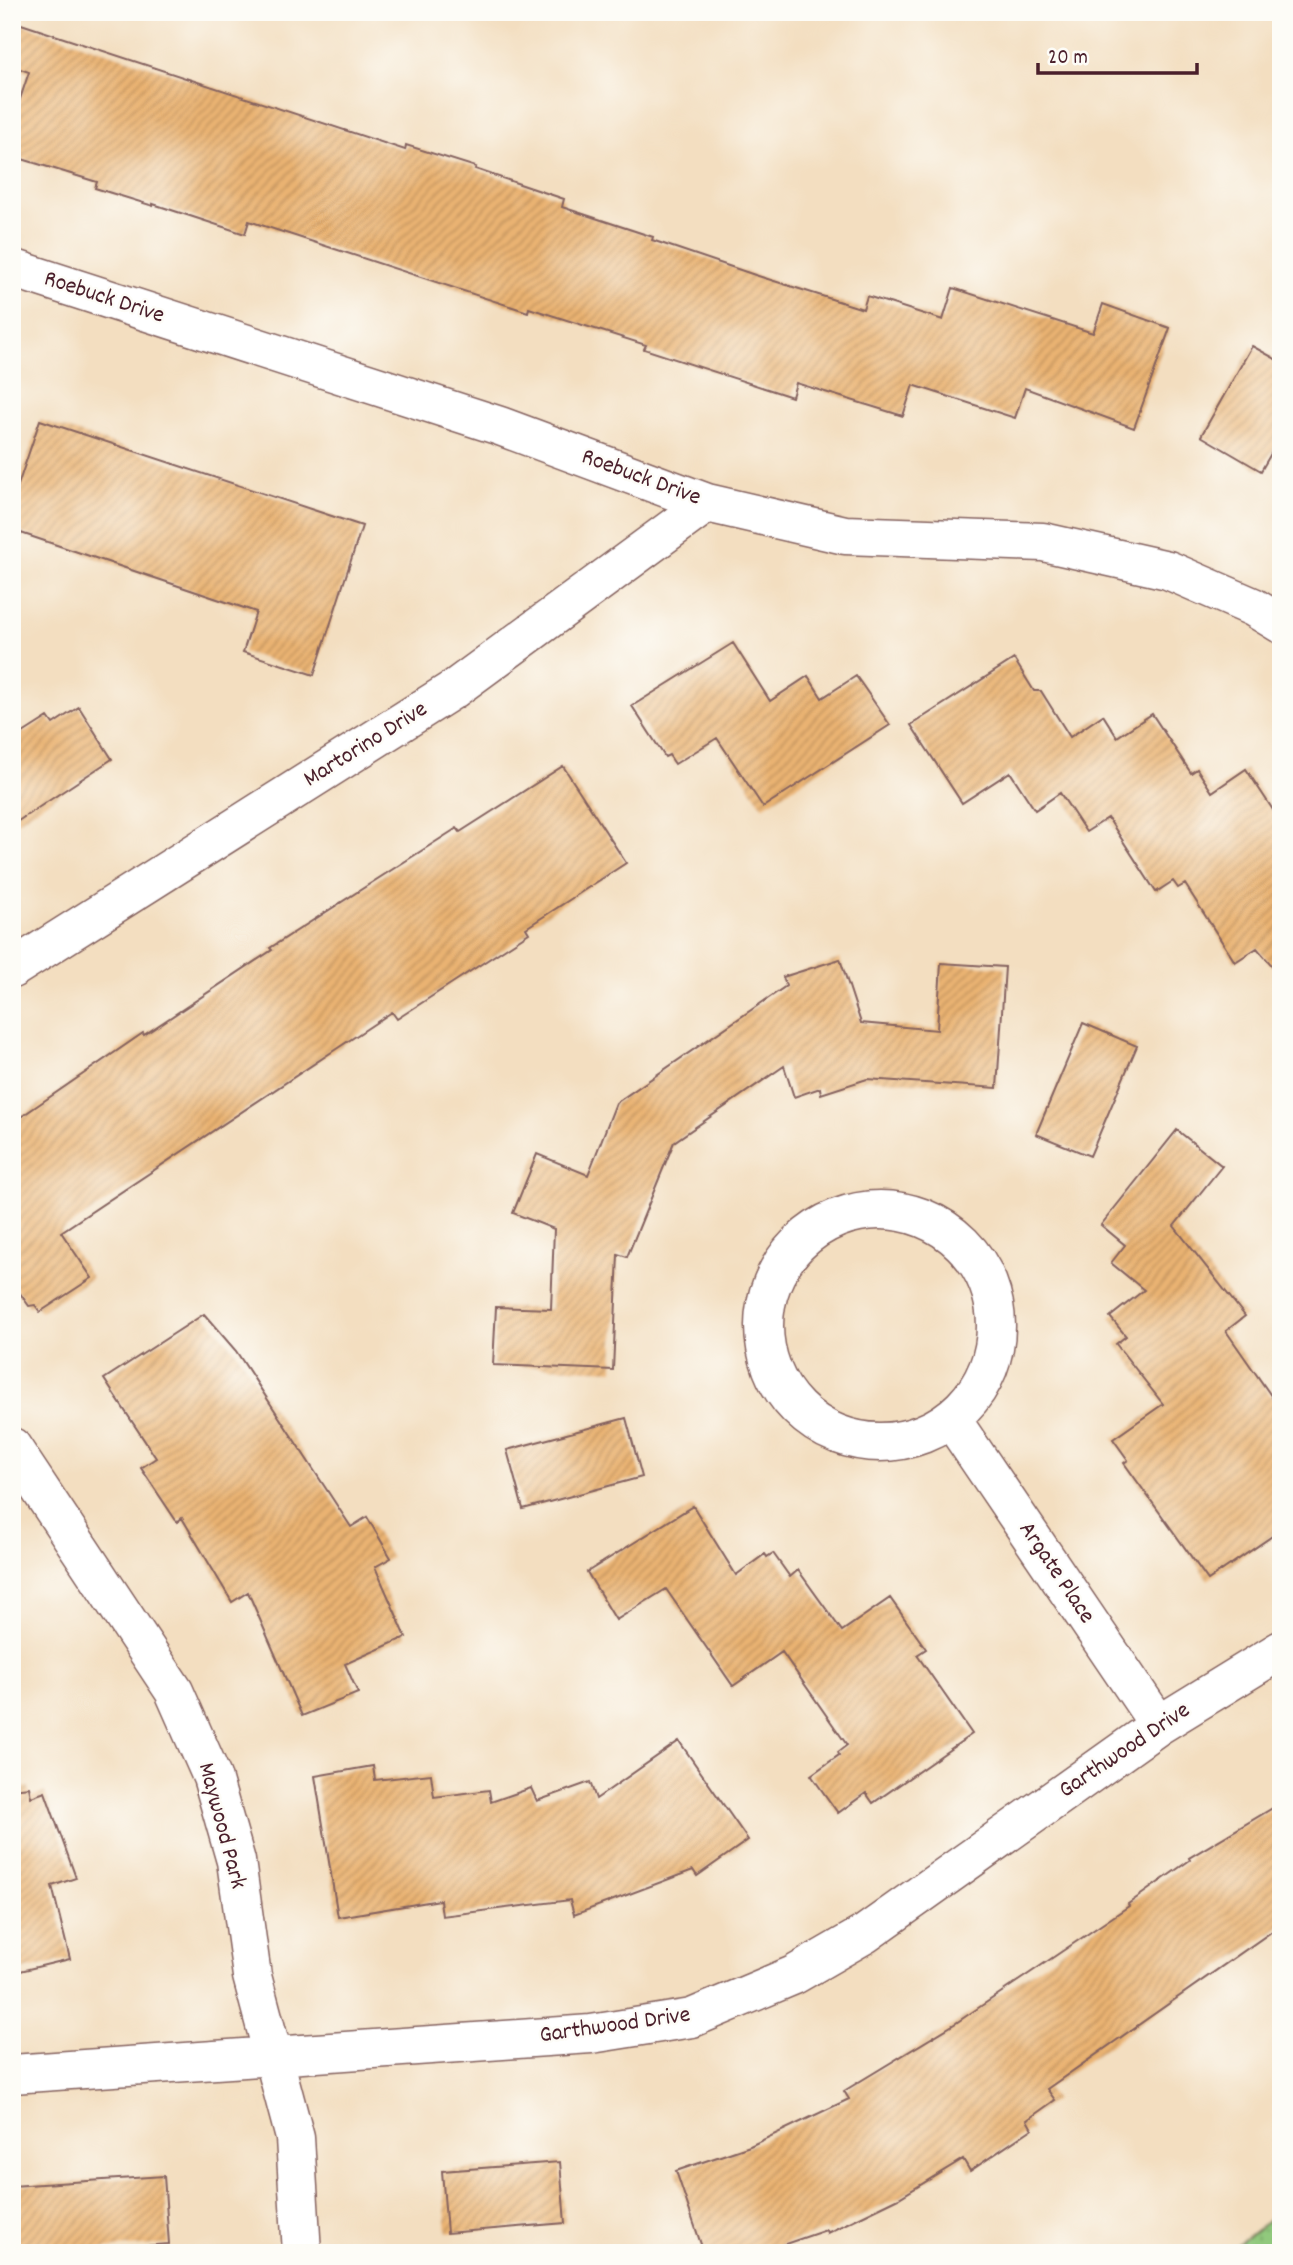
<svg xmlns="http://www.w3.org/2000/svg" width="1293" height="2265" viewBox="0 0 1293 2265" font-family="Dekko,sans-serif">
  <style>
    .park { fill: url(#park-dots); stroke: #6e7454; stroke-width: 2 }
    .building { fill: url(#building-hatch) }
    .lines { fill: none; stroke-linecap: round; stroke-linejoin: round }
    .minor-casing { stroke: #85625f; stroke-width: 41 }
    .minor { stroke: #fff; stroke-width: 38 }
    .labels { text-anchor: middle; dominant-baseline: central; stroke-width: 5; stroke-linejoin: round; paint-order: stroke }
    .street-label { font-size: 24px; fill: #4a1f2b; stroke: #fdfcf7 }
  </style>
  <defs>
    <pattern id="park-dots" width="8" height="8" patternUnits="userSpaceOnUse" patternTransform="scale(1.75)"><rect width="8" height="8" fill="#91c97d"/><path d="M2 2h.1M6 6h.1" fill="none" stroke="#7fac6c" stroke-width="1.8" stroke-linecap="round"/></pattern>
    <pattern id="building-hatch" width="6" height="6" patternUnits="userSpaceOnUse" patternTransform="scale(1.75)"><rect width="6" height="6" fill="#eab372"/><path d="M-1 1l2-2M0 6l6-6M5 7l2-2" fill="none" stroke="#c0915e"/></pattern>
  </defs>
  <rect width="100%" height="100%" fill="#fdfcf7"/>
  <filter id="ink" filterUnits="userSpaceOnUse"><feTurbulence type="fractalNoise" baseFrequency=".0143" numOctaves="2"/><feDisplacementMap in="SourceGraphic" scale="14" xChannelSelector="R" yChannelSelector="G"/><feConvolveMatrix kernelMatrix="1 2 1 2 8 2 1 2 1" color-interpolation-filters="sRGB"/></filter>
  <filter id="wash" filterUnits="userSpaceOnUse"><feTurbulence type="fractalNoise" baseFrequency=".00686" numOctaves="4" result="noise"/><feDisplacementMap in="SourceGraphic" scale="28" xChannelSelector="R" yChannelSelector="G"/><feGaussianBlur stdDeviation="1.57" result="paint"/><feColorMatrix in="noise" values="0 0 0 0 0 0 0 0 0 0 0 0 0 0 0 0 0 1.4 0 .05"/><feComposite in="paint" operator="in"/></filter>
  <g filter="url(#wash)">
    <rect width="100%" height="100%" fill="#f3dec0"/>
    <path class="park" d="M 1281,2210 L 1281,2253 L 1227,2253 Z"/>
    <g id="blocks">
      <path class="building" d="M 12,21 L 405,150 L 406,145 L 476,167 L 475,169 L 564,199 L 562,207 L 653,237 L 652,240 L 755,275 L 863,309 L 867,296 L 943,320 L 953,288 L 1093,333 L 1103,304 L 1170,328 L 1134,428 L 1025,388 L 1015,418 L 913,385 L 903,416 L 796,383 L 792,397 L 644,349 L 646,345 L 529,308 L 528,312 L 249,221 L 245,234 L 153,204 L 153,206 L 95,188 L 97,182 L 12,156 L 12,123 L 29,72 L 12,66 Z
        M 1252,346 L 1281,362 L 1281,436 L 1261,471 L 1201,436 Z
        M 40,420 L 362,526 L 314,675 L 243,652 L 256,612 L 12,530 L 12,503 Z
        M 733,643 L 770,701 L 808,676 L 822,698 L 856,676 L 890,725 L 763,807 L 717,738 L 675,764 L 669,755 L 665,757 L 632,706 Z
        M 1014,659 L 1034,691 L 1041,691 L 1070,737 L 1103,715 L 1117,737 L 1152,714 L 1191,773 L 1197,769 L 1212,792 L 1246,769 L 1281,822 L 1281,976 L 1257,948 L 1235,962 L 1185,884 L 1178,888 L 1173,881 L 1156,892 L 1108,818 L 1086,832 L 1060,793 L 1035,810 L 1010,772 L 962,803 L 911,725 Z
        M 79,707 L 112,759 L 12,825 L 12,740 L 48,717 L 53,724 Z
        M 563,766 L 626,863 L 526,928 L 529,933 L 397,1019 L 392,1012 L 61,1232 L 92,1278 L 40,1312 L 35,1305 L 29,1306 L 12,1282 L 12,1123 L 143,1033 L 144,1035 L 272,950 L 270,948 L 457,828 L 460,832 Z
        M 840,959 L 861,1023 L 937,1030 L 941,963 L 1005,967 L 997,1088 L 867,1079 L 821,1094 L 820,1088 L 794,1097 L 784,1066 L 674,1142 L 627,1257 L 618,1254 L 613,1370 L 493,1365 L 496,1307 L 551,1309 L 554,1229 L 513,1213 L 537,1154 L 588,1175 L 616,1103 L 786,986 L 783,977 Z
        M 1083,1023 L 1137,1046 L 1090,1156 L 1036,1134 Z
        M 1177,1130 L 1222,1166 L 1174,1226 L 1245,1316 L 1226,1331 L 1281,1410 L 1281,1530 L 1208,1580 L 1124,1463 L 1128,1460 L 1113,1439 L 1163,1404 L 1116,1344 L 1126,1336 L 1110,1317 L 1144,1290 L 1111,1263 L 1125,1245 L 1101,1225 Z
        M 204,1314 L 236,1351 L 351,1527 L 367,1517 L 391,1558 L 375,1567 L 406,1637 L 345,1664 L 358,1693 L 302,1716 L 248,1592 L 232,1602 L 182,1518 L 177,1522 L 141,1468 L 156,1458 L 104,1379 Z
        M 626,1418 L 642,1477 L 523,1509 L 507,1450 Z
        M 693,1506 L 736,1575 L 765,1554 L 767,1557 L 773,1553 L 790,1577 L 798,1570 L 842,1631 L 890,1598 L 926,1649 L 917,1655 L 972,1734 L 873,1803 L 866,1793 L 838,1813 L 811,1775 L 839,1755 L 838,1752 L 847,1745 L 782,1652 L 733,1686 L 666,1589 L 616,1620 L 587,1572 Z
        M 679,1741 L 748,1840 L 697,1876 L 693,1870 L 574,1915 L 570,1900 L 442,1916 L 440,1900 L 338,1917 L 315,1776 L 373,1766 L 375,1780 L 431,1774 L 434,1797 L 489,1790 L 491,1802 L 531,1788 L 537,1801 L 590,1782 L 596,1799 Z
        M 29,1787 L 31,1797 L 45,1792 L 76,1878 L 52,1886 L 70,1959 L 12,1973 L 12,1789 Z
        M 1281,1803 L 1281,1925 L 1047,2089 L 1055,2100 L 1027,2120 L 1032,2129 L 970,2171 L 963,2159 L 899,2198 L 827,2233 L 826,2230 L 759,2253 L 704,2253 L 676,2171 L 750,2146 L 849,2099 L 844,2091 L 956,2023 L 1129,1906 L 1128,1904 L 1190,1860 L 1189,1858 Z
        M 560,2162 L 565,2223 L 447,2233 L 442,2171 Z
        M 164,2176 L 169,2244 L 53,2253 L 12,2253 L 12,2186 Z"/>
    </g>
  </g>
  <g filter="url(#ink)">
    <use href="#blocks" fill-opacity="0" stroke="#85625f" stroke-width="2"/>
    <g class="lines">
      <defs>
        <path id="minor" d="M 12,268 L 500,426 L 707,503 L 845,535 L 1043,542 L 1168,570 L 1253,607 L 1281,624
          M 12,969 L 454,689 L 707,503
          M764 1326a116 116 0 1 1 232 0a116 116 0 1 1-232 0Z
          M 952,1420 L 1159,1725
          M 12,1447 L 174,1691 L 212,1777 L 236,1861 L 252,1976 L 295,2138 L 302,2253
          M 12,2074 L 591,2034 L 692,2018 L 794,1975 L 865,1934 L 1159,1725 L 1281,1650"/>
      </defs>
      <use href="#minor" class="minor-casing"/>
      <use href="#minor" class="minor"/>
    </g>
  </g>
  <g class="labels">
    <g class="street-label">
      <text transform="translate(104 298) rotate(18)">Roebuck Drive</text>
      <text transform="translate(641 478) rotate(20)">Roebuck Drive</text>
      <text transform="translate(366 745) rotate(-32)">Martorino Drive</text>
      <text transform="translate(1056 1573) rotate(56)">Argate Place</text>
      <text transform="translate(1125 1751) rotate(-34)">Garthwood Drive</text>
      <text transform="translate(221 1826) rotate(75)">Maywood Park</text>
      <text transform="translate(615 2026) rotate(-8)">Garthwood Drive</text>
    </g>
  </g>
  <rect width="1293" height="2265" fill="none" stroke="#fdfcf7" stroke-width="42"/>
  <path d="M1038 63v10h159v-10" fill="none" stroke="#4a1f2b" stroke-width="3.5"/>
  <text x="1048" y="63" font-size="21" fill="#4a1f2b" stroke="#fdfcf7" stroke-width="5" paint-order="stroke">20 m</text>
</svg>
